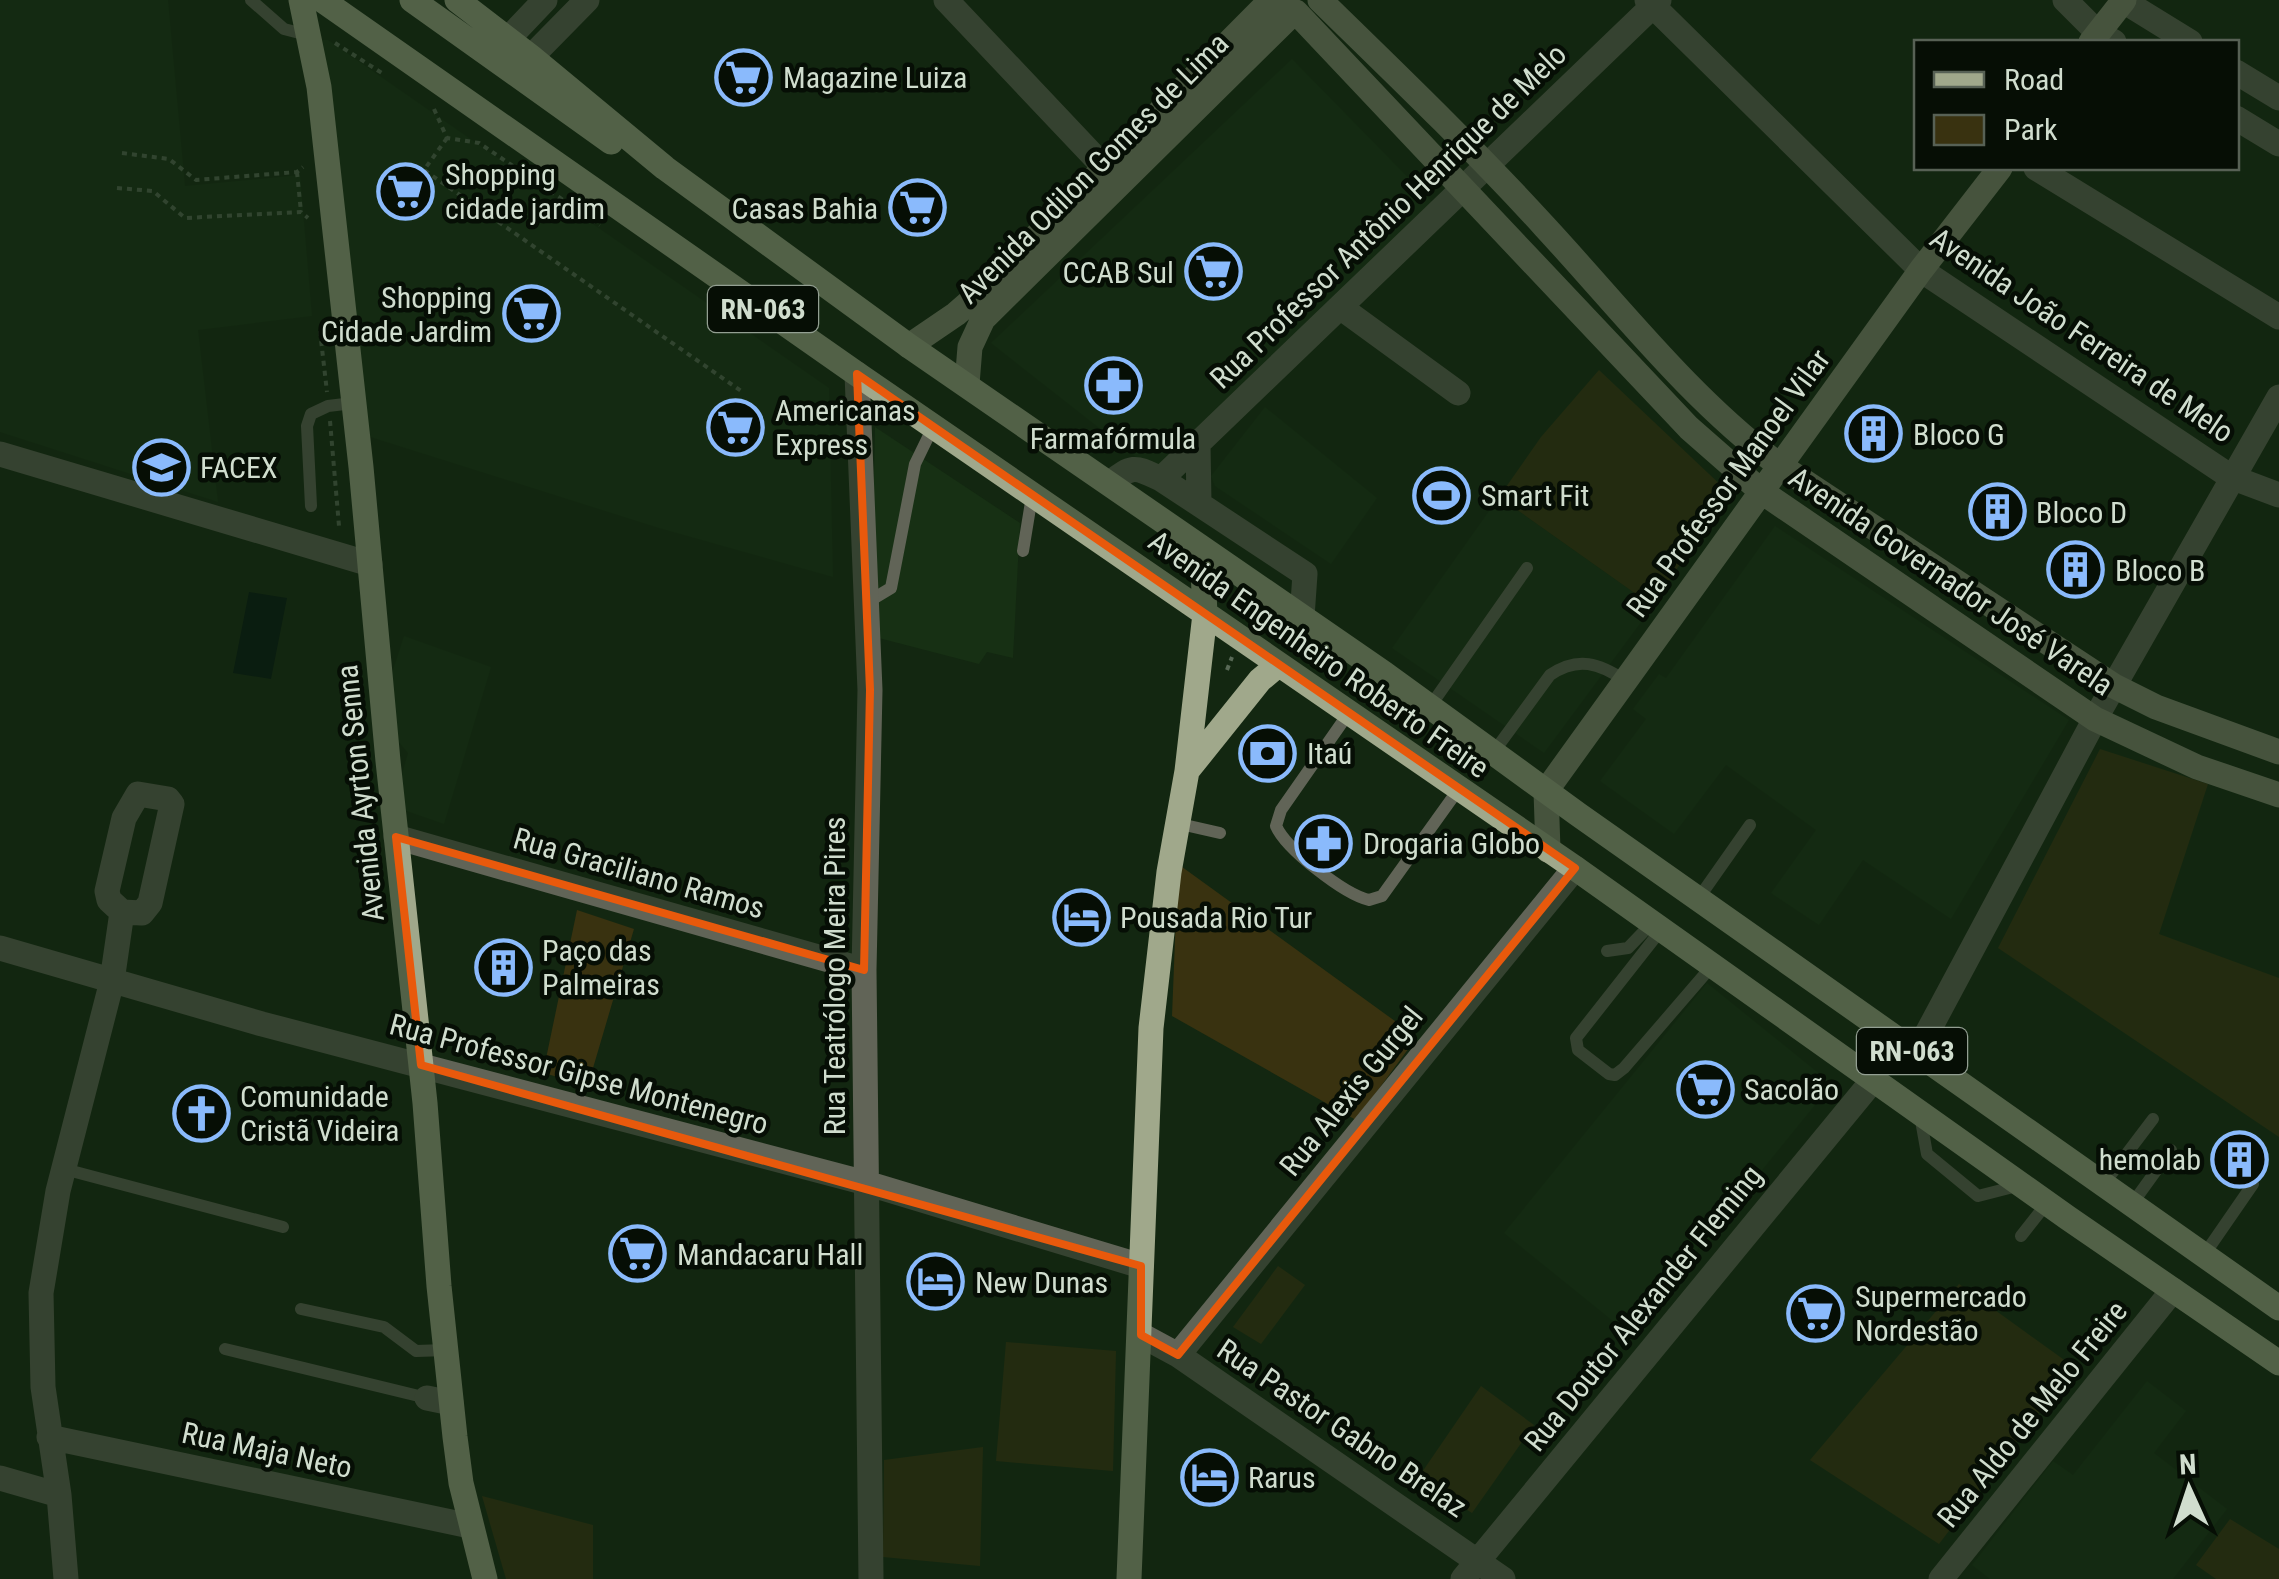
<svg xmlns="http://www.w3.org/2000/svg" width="2279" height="1579" viewBox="0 0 2279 1579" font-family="'Roboto Condensed',sans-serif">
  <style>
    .built { fill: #173014 }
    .green { fill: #393210 }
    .water { fill: #021210 }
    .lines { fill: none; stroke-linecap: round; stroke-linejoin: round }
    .path { stroke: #586956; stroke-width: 4; stroke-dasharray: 5 5; stroke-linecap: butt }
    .lane { stroke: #616457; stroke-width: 12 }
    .street { stroke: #616457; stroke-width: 25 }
    .secondary { stroke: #858a74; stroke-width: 25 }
    .primary { stroke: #a0a88b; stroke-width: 25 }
    .marked { fill: none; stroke: #e8590c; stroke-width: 8; stroke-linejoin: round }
    .labels { text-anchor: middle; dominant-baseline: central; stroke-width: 9; stroke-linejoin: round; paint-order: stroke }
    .shield { fill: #060e05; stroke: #939f92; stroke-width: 2.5 }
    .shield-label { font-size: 28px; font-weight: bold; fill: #d0ddce }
    .poi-label { font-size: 30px; fill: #d0ddce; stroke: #060e05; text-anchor: start }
    .street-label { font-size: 30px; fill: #d0ddce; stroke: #060e05 }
  </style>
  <rect width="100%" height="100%" fill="#132711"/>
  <path class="built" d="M 0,0 L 168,0 L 185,186 L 300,175 L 312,316 L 198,330 L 218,502 L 0,432 Z
    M 321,40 L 328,40 L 829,388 L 833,577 L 659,528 L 361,434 Z
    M 1292,59 L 1432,202 L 1154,471 L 991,343 Z
    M 1265,407 L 1377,498 L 1331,564 L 1215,486 L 1211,476 Z
    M 875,427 L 1020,523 L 1013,658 L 987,652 L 979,664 L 871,636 Z
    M 1499,497 L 1653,606 L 1544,753 L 1392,648 Z
    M 1775,526 L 2069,720 L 1951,919 L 1863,860 L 1819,925 L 1771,893 L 1816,830 L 1726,765 L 1674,834 L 1600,781 L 1646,719 L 1633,709 L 1659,674 L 1666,678 Z
    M 404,636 L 491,667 L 444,824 L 401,809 L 397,792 L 408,753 L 393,735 L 385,695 Z
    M 1707,983 L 1832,1084 L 1629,1334 L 1504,1233 Z
    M 2147,1381 L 2186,1411 L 2154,1453 L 2227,1509 L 2173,1579 L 1990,1579 L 1972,1565 L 2053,1461 L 2073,1475 Z"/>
  <path class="green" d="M 1599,370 L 1727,491 L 1653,606 L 1499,497 L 1541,437 Z
    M 2100,749 L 2208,784 L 2159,934 L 2279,978 L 2279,1137 L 1998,948 Z
    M 1178,864 L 1417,1037 L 1356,1120 L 1172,1016 Z
    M 577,910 L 634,929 L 588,1085 L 543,1073 Z
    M 1278,1266 L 1305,1285 L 1261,1344 L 1233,1327 Z
    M 1959,1284 L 2074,1367 L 1939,1544 L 1810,1460 Z
    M 1006,1342 L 1116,1351 L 1113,1471 L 996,1461 Z
    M 1481,1386 L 1534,1425 L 1472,1513 L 1418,1478 Z
    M 983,1447 L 980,1566 L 883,1557 L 884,1460 Z
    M 482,1496 L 593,1525 L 593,1579 L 506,1579 Z
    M 2230,1519 L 2279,1549 L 2279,1579 L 2216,1579 L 2196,1565 Z"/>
  <path class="water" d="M 249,592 L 287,598 L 271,679 L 233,673 Z"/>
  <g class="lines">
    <path class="path" d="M 335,43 L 385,75
      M 434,109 L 447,138 L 479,143 L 600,225
      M 447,138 L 424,170 L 744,393
      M 122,153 L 169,159 L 196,180 L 297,172 L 303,167
      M 297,172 L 301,212
      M 117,188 L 153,191 L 185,218 L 301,212 L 308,218
      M 320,331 L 327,392
      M 330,421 L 339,526
      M 1227,670 L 1232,657"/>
    <path class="lane" d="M 251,0 L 284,29 L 311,36
      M 311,506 L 307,426 L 311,414 L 328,406 L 353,403
      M 1023,551 L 1032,496
      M 866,603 L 891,588 L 915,464 L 933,427
      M 1429,708 L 1527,568
      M 1348,714 L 1281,810 L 1276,826 C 1286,849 1344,894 1369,900 L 1382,896 L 1458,790
      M 1493,753 L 1550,675 C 1578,656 1599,663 1626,681
      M 1176,823 L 1220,833
      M 1698,899 L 1750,825
      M 1661,930 L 1576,1038 L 1578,1050 L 1609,1074 L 1615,1075 L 1624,1068 L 1711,967
      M 1607,951 L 1628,948 L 1652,923
      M 1920,1115 L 1927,1154 L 1978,1196 L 2021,1185
      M 64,1169 L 283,1227
      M 2103,1185 L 2153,1119
      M 2132,1204 L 2171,1150
      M 2021,1236 L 2047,1203
      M 2204,1255 L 2253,1184
      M 301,1309 L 384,1327 L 416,1351 L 446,1350
      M 225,1349 L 427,1398"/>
    <path class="street" d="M 946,0 L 1104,167
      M 1647,0 L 1921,270 L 2231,477 L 2279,495
      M 2065,0 L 2098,33 L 2114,42
      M 2122,0 L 2190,42
      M 508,39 L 545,0
      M 531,57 L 587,0
      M 2236,72 L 2279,98
      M 2236,118 L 2279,144
      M 2036,168 L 2279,317
      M 1340,307 L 1458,393
      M 857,374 L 870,690 L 864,970 L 871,1579
      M 1198,444 L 1199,504
      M 0,454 L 370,564
      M 1161,479 L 1659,0
      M 1110,483 C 1134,464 1135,467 1161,479 L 1305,574 L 1302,617
      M 396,837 L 864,970
      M 0,948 L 262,1024 L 866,1183 L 1141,1266
      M 1916,1054 L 2095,719 L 2279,397
      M 1141,1335 L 1178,1355 L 1503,1579
      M 1178,1355 L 1575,868
      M 427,1398 L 451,1403
      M 49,1437 L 470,1526
      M 0,1478 L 59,1495
      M 66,1579 L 59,1495 L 43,1387 L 41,1293 L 58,1191 L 112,981 L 122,912 L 142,913 L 150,903 L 172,804 L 168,799 L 138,794 L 124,818 L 107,891 L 109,900 L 122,912
      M 1463,1579 L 1874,1079
      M 1941,1579 L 2173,1290"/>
    <path class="secondary" d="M 1278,0 L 1288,11 L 1296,12 L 1689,428 L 1762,492 L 2095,719 L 2197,767 L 2279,795
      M 1320,0 C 1396,74 1473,148 1545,227 C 1620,308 1690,399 1779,465 L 2114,686 L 2156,707 L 2279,752
      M 2091,42 L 2124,0
      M 909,346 L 956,314 L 979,294 L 1271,0
      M 967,384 L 970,347 L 983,319 L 1294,12
      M 1548,850 L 1546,791 L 1921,270 L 2000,168"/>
    <path class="primary" d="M 301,0 L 319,87 L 361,467 L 388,761 L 425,1103 L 439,1286 L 455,1437 L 461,1483 L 485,1579
      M 322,0 L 857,374 L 1575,868 L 2068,1218 L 2279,1363
      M 412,0 L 611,142
      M 457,0 L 531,57 L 665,168 L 909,346 L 1385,674 L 1579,815 L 2279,1308
      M 1187,771 L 1260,680 L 1278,665
      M 1129,1579 L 1151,1028 L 1169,872 L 1187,771 L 1205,614 L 1202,549"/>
  </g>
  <path d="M0 0H2279V1579H0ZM 857,374 L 1575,868 L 1178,1355 L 1141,1335 L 1141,1266 L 421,1065 L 396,837 L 864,970 L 870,690 Z" fill="#132711" fill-opacity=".55" fill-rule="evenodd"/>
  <path class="marked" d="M 857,374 L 1575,868 L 1178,1355 L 1141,1335 L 1141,1266 L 421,1065 L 396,837 L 864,970 L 870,690 Z"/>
  <defs>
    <symbol id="supermarket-ring" viewBox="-11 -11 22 22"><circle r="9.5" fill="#060e05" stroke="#8abafc" stroke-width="1.5"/><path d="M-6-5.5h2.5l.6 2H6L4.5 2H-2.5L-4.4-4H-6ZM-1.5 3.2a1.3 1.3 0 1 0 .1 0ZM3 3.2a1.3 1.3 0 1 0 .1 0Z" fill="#8abafc"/></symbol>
    <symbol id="pharmacy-ring" viewBox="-11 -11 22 22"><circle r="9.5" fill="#060e05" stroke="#8abafc" stroke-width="1.5"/><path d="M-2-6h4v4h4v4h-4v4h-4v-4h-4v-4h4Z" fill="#8abafc"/></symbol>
    <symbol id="building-ring" viewBox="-11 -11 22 22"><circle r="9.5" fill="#060e05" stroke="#8abafc" stroke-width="1.5"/><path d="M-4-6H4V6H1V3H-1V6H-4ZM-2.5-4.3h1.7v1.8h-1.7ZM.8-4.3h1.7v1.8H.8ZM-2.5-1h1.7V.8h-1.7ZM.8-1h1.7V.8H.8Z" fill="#8abafc"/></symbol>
    <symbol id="school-ring" viewBox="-11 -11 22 22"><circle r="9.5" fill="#060e05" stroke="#8abafc" stroke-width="1.5"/><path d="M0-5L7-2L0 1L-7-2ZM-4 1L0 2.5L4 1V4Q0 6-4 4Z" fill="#8abafc"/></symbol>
    <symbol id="stadium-ring" viewBox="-11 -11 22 22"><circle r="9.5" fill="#060e05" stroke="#8abafc" stroke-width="1.5"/><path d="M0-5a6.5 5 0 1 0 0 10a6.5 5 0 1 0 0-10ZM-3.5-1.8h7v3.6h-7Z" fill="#8abafc"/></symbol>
    <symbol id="bank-ring" viewBox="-11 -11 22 22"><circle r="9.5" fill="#060e05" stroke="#8abafc" stroke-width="1.5"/><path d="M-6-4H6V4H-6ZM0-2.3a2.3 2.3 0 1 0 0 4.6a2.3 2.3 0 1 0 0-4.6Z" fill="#8abafc"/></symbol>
    <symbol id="hotel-ring" viewBox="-11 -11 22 22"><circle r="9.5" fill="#060e05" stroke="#8abafc" stroke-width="1.5"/><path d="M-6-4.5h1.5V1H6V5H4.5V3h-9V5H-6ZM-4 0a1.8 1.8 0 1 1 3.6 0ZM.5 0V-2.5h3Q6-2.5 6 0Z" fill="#8abafc"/></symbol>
    <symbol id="church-ring" viewBox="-11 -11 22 22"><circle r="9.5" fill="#060e05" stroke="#8abafc" stroke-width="1.5"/><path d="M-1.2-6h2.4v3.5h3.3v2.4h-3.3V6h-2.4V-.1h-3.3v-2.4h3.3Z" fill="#8abafc"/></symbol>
  </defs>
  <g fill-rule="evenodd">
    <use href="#supermarket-ring" x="712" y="46" width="63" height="63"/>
    <use href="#supermarket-ring" x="374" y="160" width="63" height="63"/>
    <use href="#supermarket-ring" x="886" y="176" width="63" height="63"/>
    <use href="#supermarket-ring" x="1182" y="240" width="63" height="63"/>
    <use href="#supermarket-ring" x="500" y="282" width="63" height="63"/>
    <use href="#pharmacy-ring" x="1082" y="354" width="63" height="63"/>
    <use href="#supermarket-ring" x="704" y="396" width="63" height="63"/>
    <use href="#building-ring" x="1842" y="402" width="63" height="63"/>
    <use href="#school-ring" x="130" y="436" width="63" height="63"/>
    <use href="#stadium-ring" x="1410" y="464" width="63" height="63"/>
    <use href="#building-ring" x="1966" y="480" width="63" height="63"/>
    <use href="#building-ring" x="2044" y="538" width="63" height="63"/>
    <use href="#bank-ring" x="1236" y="722" width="63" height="63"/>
    <use href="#pharmacy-ring" x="1292" y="812" width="63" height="63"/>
    <use href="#hotel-ring" x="1050" y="886" width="63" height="63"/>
    <use href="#building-ring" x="472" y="936" width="63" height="63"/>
    <use href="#supermarket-ring" x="1674" y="1058" width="63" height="63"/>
    <use href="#church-ring" x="170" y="1082" width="63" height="63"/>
    <use href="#building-ring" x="2208" y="1128" width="63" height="63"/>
    <use href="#supermarket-ring" x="606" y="1222" width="63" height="63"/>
    <use href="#hotel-ring" x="904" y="1250" width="63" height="63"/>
    <use href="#supermarket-ring" x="1784" y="1282" width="63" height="63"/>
    <use href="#hotel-ring" x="1178" y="1446" width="63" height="63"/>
  </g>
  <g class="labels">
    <g class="shield">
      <rect x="708" y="286" width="110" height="46" rx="8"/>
      <rect x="1857" y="1028" width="110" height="46" rx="8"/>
    </g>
    <g class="shield-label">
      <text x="763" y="309">RN-063</text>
      <text x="1912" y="1051">RN-063</text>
    </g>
    <g class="poi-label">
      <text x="783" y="77">Magazine Luiza</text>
      <text x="445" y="174">Shopping<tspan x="445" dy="34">cidade jardim</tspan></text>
      <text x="878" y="208" text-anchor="end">Casas Bahia</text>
      <text x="1174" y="272" text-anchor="end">CCAB Sul</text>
      <text x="492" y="297" text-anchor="end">Shopping<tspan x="492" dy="34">Cidade Jardim</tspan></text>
      <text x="775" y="410">Americanas<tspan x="775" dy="34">Express</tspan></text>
      <text x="1913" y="434">Bloco G</text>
      <text x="1113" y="438" text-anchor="middle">Farmafórmula</text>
      <text x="200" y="467">FACEX</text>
      <text x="1481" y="495">Smart Fit</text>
      <text x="2036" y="512">Bloco D</text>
      <text x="2115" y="570">Bloco B</text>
      <text x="1307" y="753">Itaú</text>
      <text x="1363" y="843">Drogaria Globo</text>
      <text x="1120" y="917">Pousada Rio Tur</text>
      <text x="542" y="950">Paço das<tspan x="542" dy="34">Palmeiras</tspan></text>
      <text x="1744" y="1089">Sacolão</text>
      <text x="240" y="1096">Comunidade<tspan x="240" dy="34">Cristã Videira</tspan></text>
      <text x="2201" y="1159" text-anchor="end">hemolab</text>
      <text x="677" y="1254">Mandacaru Hall</text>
      <text x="975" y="1282">New Dunas</text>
      <text x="1855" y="1296">Supermercado<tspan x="1855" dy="34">Nordestão</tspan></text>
      <text x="1248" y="1477">Rarus</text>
    </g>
    <g class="street-label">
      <text transform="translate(1093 168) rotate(-45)">Avenida Odilon Gomes de Lima</text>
      <text transform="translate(1388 216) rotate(-44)">Rua Professor Antônio Henrique de Melo</text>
      <text transform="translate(2082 335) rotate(34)">Avenida João Ferreira de Melo</text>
      <text transform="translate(1728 483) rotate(-54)">Rua Professor Manoel Vilar</text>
      <text transform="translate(1951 581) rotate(34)">Avenida Governador José Varela</text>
      <text transform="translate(1319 654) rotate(35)">Avenida Engenheiro Roberto Freire</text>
      <text transform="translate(360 793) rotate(-96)">Avenida Ayrton Senna</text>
      <text transform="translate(639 873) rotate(16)">Rua Graciliano Ramos</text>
      <text transform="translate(834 976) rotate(-90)">Rua Teatrólogo Meira Pires</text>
      <text transform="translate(579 1074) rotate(15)">Rua Professor Gipse Montenegro</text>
      <text transform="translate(1351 1091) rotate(-51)">Rua Alexis Gurgel</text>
      <text transform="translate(1643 1308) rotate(-51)">Rua Doutor Alexander Fleming</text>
      <text transform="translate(2032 1414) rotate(-51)">Rua Aldo de Melo Freire</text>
      <text transform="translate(1342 1428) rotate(34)">Rua Pastor Gabno Brelaz</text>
      <text transform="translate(267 1450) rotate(12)">Rua Maja Neto</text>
    </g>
  </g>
  <rect x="1914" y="40" width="325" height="130" fill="#060e05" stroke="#576155" stroke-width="2.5"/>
  <rect x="1934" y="72" width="50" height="15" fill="#a0a88b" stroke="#576155" stroke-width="2.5"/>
  <text x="2004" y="90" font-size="30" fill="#d0ddce">Road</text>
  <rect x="1934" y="115" width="50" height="30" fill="#393210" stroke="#576155" stroke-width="2.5"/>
  <text x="2004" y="140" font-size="30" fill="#d0ddce">Park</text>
  <g transform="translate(2189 1489) rotate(357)" stroke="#060e05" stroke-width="8" paint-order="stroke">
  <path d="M0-8L18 38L0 25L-18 38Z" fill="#d0ddce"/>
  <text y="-15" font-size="28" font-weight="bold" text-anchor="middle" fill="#d0ddce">N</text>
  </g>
</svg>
